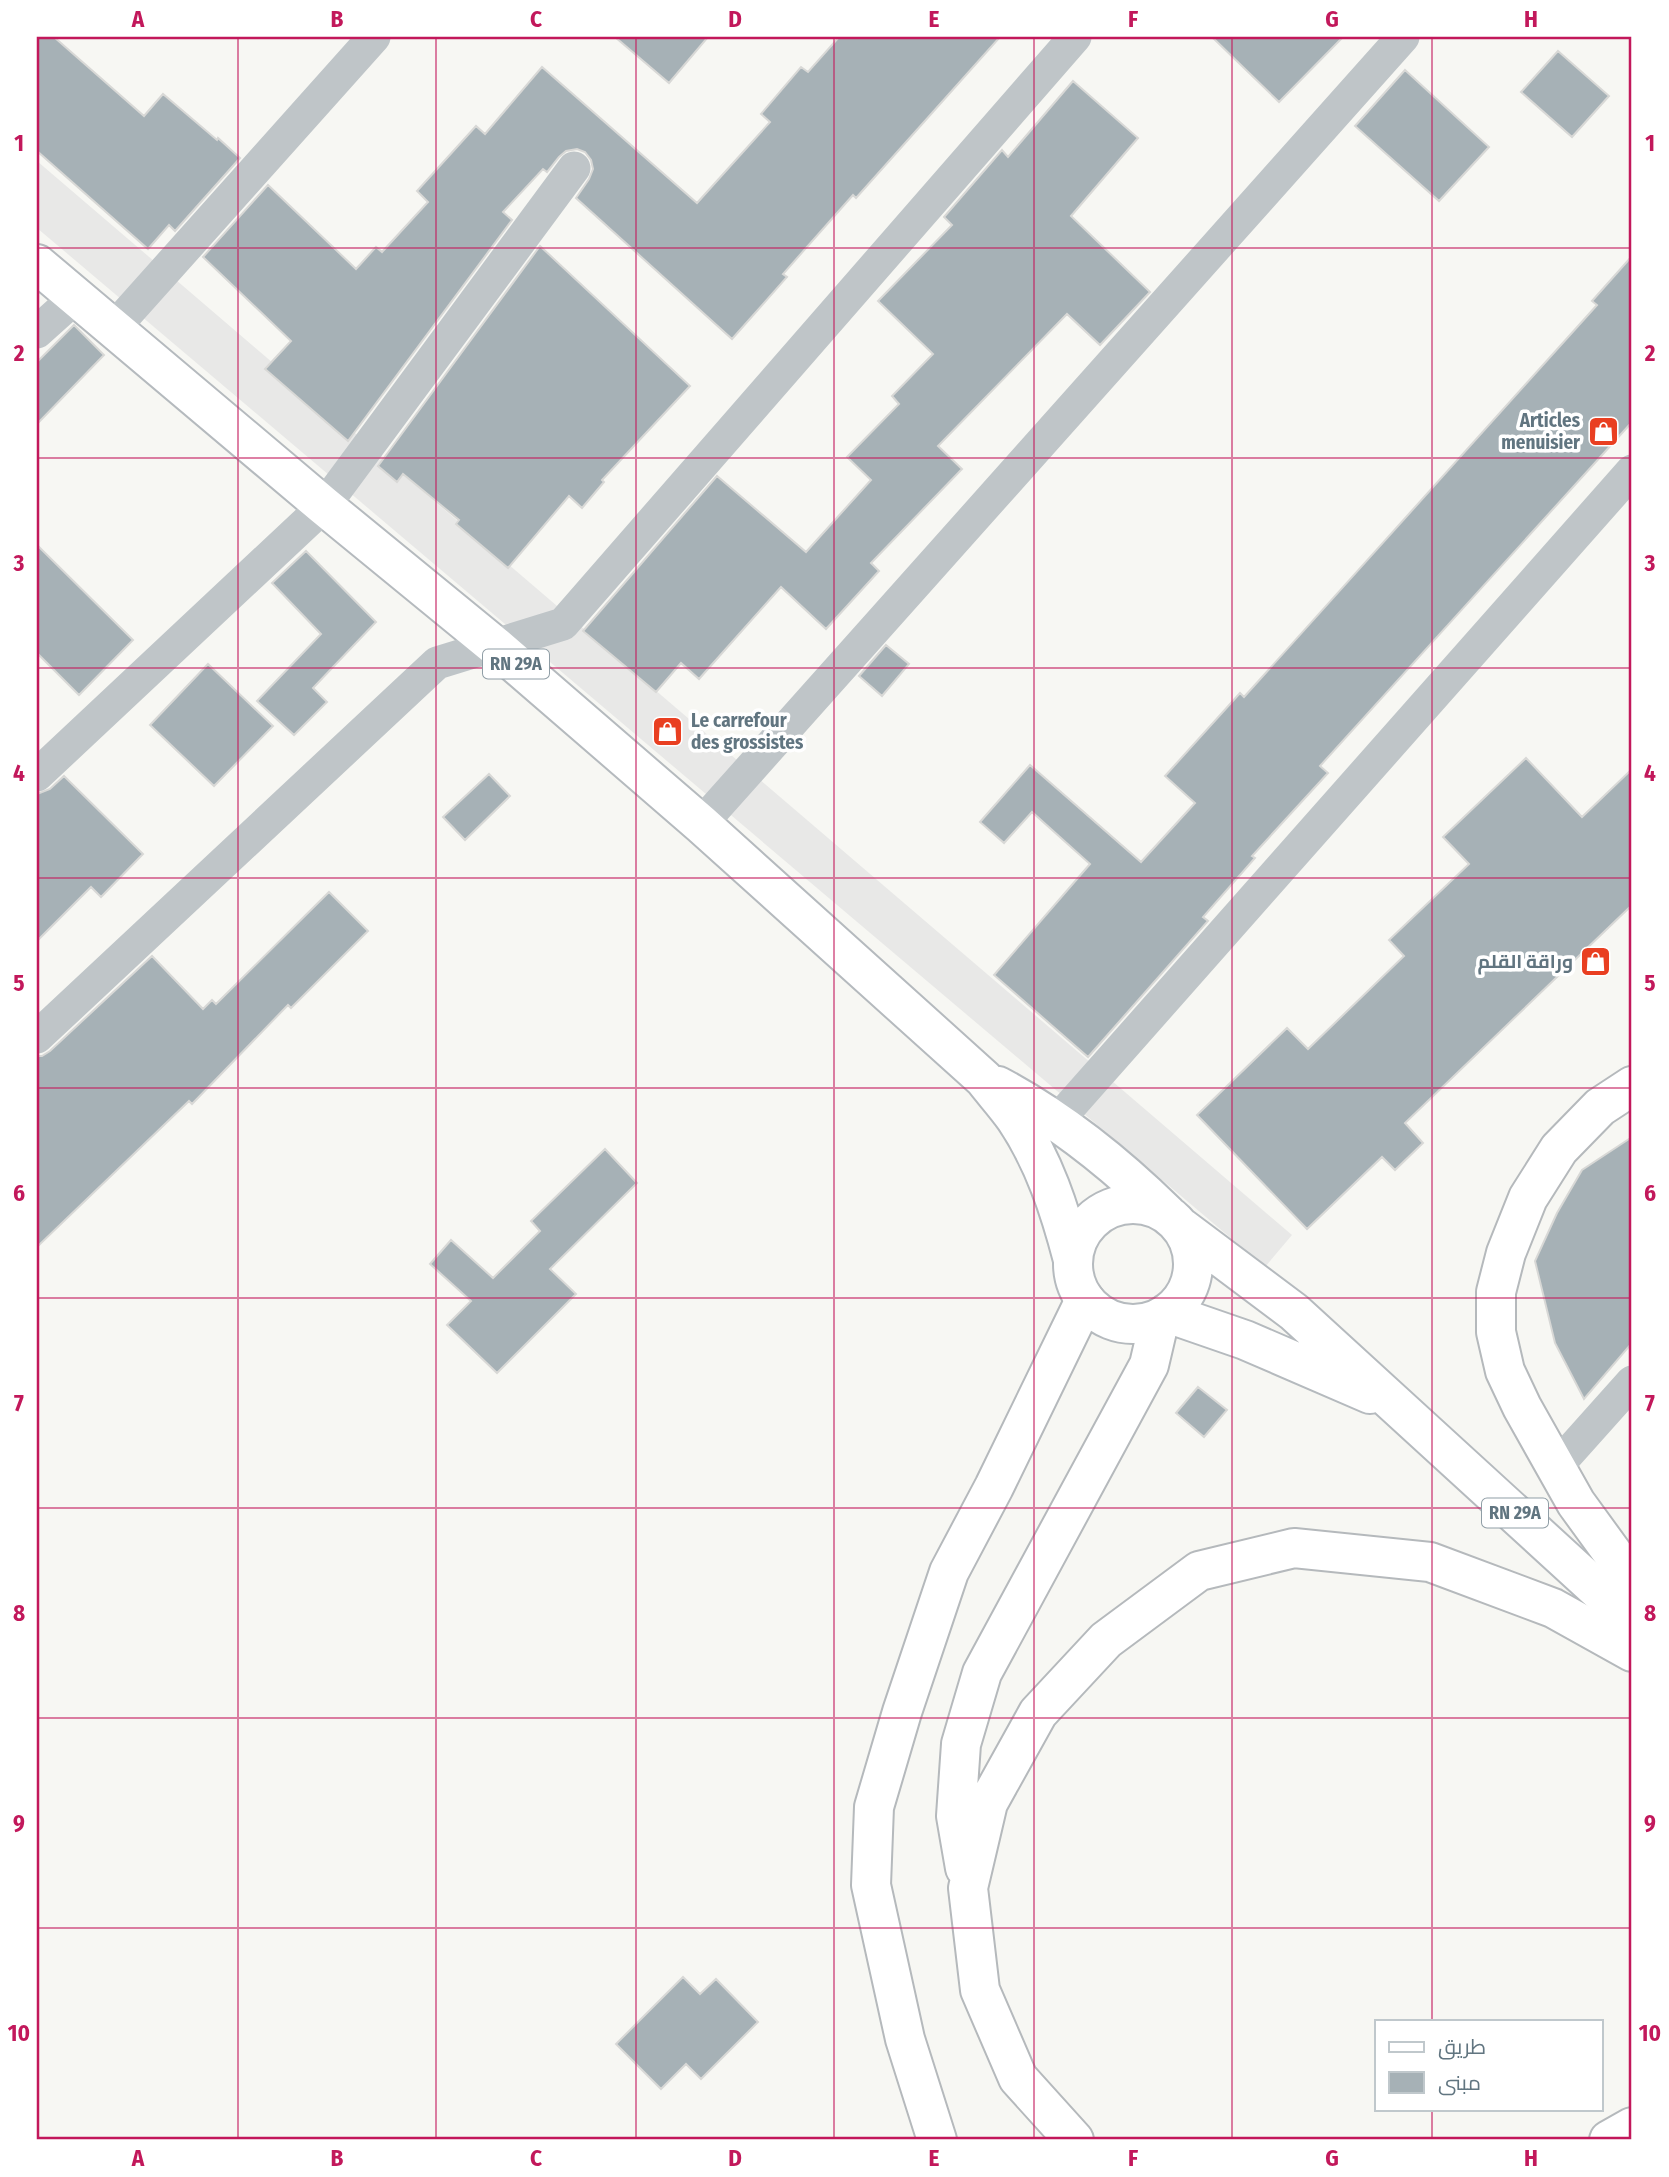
<svg xmlns="http://www.w3.org/2000/svg" width="1669" height="2177" viewBox="0 0 1669 2177" font-family="'Fira Sans Condensed',Cairo,sans-serif">
  <style>
    .built { fill: #e8e8e7 }
    .building { fill: #a6b1b6; stroke: #d8d8d6; stroke-width: 2 }
    .lines { fill: none; stroke-linecap: round; stroke-linejoin: round }
    .primary-casing { stroke: #b5babe; stroke-width: 42 }
    .motorway-casing { stroke: #b5b9bc; stroke-width: 42 }
    .minor { stroke: #bfc5c8; stroke-width: 33 }
    .primary { stroke: #fff; stroke-width: 38 }
    .motorway { stroke: #fff; stroke-width: 38 }
    .grid { fill: none; stroke: #c2185b; stroke-width: 2; stroke-opacity: 0.55 }
    .labels { text-anchor: middle; dominant-baseline: central; stroke-width: 7; stroke-linejoin: round; paint-order: stroke }
    .shield { fill: #fff; stroke: #909ea6; stroke-width: 2 }
    .shield-label { font-size: 18px; font-weight: bold; fill: #617580 }
    .poi-label { font-size: 19px; font-weight: bold; fill: #617580; stroke: #fff; text-anchor: end }
    .neatline { fill: none; stroke: #c2185b; stroke-width: 2.5 }
    .grid-label { font-size: 23px; text-anchor: middle; font-weight: bold; fill: #c2185b }
  </style>
  <rect width="100%" height="100%" fill="#f7f7f3"/>
  <path class="built" d="M 37,161 L 1292,1235 L 1265,1267 L 37,228 Z"/>
  <path class="building" d="M 37,37 L 54,37 L 144,116 L 163,94 L 217,140 L 218,138 L 240,158 L 175,231 L 169,225 L 148,249 L 37,151 Z
    M 615,37 L 708,37 L 669,83 Z
    M 839,37 L 1000,37 L 856,198 L 853,195 L 783,274 L 787,277 L 732,339 L 576,198 L 589,179 L 593,169 L 591,160 L 585,152 L 577,149 L 566,151 L 559,157 L 547,172 L 543,169 L 503,212 L 512,220 L 348,441 L 265,369 L 291,341 L 203,257 L 268,185 L 356,269 L 376,247 L 382,252 L 428,202 L 417,191 L 476,126 L 485,134 L 542,67 L 697,203 L 770,122 L 761,114 L 801,67 L 808,72 Z
    M 1212,37 L 1343,37 L 1279,102 Z
    M 1558,51 L 1609,96 L 1572,137 L 1521,92 Z
    M 1405,70 L 1489,147 L 1439,201 L 1355,126 Z
    M 1073,81 L 1138,138 L 1071,216 L 1150,292 L 1100,345 L 1067,314 L 938,446 L 962,469 L 871,563 L 879,571 L 826,629 L 781,587 L 699,679 L 681,663 L 656,692 L 583,631 L 717,476 L 806,552 L 871,480 L 847,457 L 899,404 L 892,396 L 933,354 L 878,301 L 952,225 L 944,217 L 1002,150 L 1008,157 Z
    M 540,246 L 690,386 L 602,480 L 604,482 L 582,508 L 569,496 L 508,568 L 456,524 L 459,520 L 403,474 L 397,482 L 378,466 Z
    M 1632,256 L 1632,422 L 1320,766 L 1328,773 L 1252,856 L 1255,858 L 1203,917 L 1208,921 L 1088,1057 L 994,975 L 1090,864 L 1032,812 L 1004,843 L 980,822 L 1030,765 L 1141,862 L 1195,803 L 1165,776 L 1240,693 L 1244,697 L 1597,305 L 1592,301 Z
    M 74,325 L 104,355 L 37,424 L 37,362 Z
    M 37,545 L 133,640 L 79,695 L 37,653 Z
    M 306,551 L 376,622 L 313,688 L 327,702 L 294,735 L 257,701 L 321,634 L 272,583 Z
    M 886,645 L 909,664 L 882,696 L 859,676 Z
    M 208,664 L 273,726 L 214,786 L 150,725 Z
    M 1526,758 L 1582,817 L 1632,769 L 1632,905 L 1405,1123 L 1423,1143 L 1395,1170 L 1382,1157 L 1307,1229 L 1197,1115 L 1287,1028 L 1308,1049 L 1404,956 L 1389,940 L 1469,864 L 1443,837 Z
    M 489,774 L 510,796 L 465,840 L 443,817 Z
    M 64,776 L 143,854 L 101,897 L 91,887 L 37,941 L 37,794 L 50,789 Z
    M 329,892 L 368,931 L 291,1008 L 288,1005 L 192,1104 L 189,1101 L 37,1247 L 37,1056 L 42,1056 L 50,1051 L 152,956 L 203,1009 L 212,1000 L 216,1004 Z
    M 1632,1137 L 1632,1343 L 1584,1399 L 1555,1343 L 1535,1261 L 1557,1213 L 1582,1170 Z
    M 605,1149 L 637,1183 L 550,1269 L 576,1294 L 497,1373 L 447,1325 L 471,1301 L 430,1264 L 451,1240 L 493,1278 L 540,1231 L 531,1221 Z
    M 1198,1387 L 1227,1410 L 1204,1437 L 1176,1413 Z
    M 683,1977 L 700,1994 L 716,1979 L 758,2022 L 701,2079 L 686,2064 L 661,2089 L 616,2044 Z"/>
  <g class="lines">
    <defs>
      <path id="primary" d="M 37,264 L 324,506 L 495,646 L 701,824 L 984,1079 C 994,1092 1005,1104 1015,1118 C 1044,1161 1060,1210 1073,1260
        M 998,1086 C 1062,1120 1116,1164 1167,1214
        M1073 1264a60 60 0 1 1 120 0a60 60 0 1 1-120 0Z
        M 1182,1228 L 1294,1312 L 1632,1621
        M 1167,1313 L 1245,1340 L 1370,1394"/>
      <path id="motorway" d="M 1632,1086 L 1600,1107 L 1559,1149 L 1528,1198 L 1506,1253 L 1496,1292 L 1496,1332 L 1505,1371 L 1522,1407 L 1576,1503 L 1632,1580
        M 965,1868 L 956,1816 L 961,1744 L 982,1673 L 1149,1365 L 1160,1318
        M 937,2140 L 905,2039 L 871,1885 L 874,1807 L 902,1712 L 949,1572 L 994,1487 L 1085,1300
        M 1074,2140 L 1018,2078 L 980,1990 L 968,1888 L 988,1803 L 1038,1713 L 1106,1640 L 1199,1571 L 1294,1548 L 1430,1562 L 1553,1608 L 1632,1652
        M 1609,2140 L 1632,2127"/>
    </defs>
    <use href="#primary" class="primary-casing"/>
    <use href="#motorway" class="motorway-casing"/>
    <path class="minor" d="M 113,329 L 374,37
      M 37,332 L 76,297
      M 37,775 L 324,506 L 574,168
      M 701,824 L 1403,37
      M 37,1037 L 437,663 L 563,624 L 1075,37
      M 1057,1121 L 1632,471
      M 1556,1467 L 1632,1382"/>
    <use href="#primary" class="primary"/>
    <use href="#motorway" class="motorway"/>
  </g>
  <path class="grid" d="M 238,37 L 238,2140M 436,37 L 436,2140M 636,37 L 636,2140M 834,37 L 834,2140M 1034,37 L 1034,2140M 1232,37 L 1232,2140M 1432,37 L 1432,2021M 37,248 L 1632,248M 37,458 L 1632,458M 37,668 L 1632,668M 37,878 L 1632,878M 37,1088 L 1632,1088M 37,1298 L 1632,1298M 37,1508 L 1632,1508M 37,1718 L 1632,1718M 37,1928 L 1632,1928M 1432,2109 L 1432,2140"/>
  <defs>
    <symbol id="shop-square" viewBox="-11 -11 22 22"><rect x="-9" y="-9" width="18" height="18" rx="4" fill="#e93f21" stroke="#fff"/><path d="M-5-2.5h2.3a2.7 3.5 0 0 1 5.4 0H5L5.5 6h-11ZM-1.5-2.5h3a1.5 2.3 0 0 0-3 0Z" fill="#fff"/></symbol>
  </defs>
  <g fill-rule="evenodd">
    <use href="#shop-square" x="1586" y="414" width="35" height="35"/>
    <use href="#shop-square" x="650" y="714" width="35" height="35"/>
    <use href="#shop-square" x="1578" y="944" width="35" height="35"/>
  </g>
  <g class="labels">
    <g class="shield">
      <rect x="483" y="649.5" width="66" height="29" rx="5"/>
      <rect x="1482" y="1498.5" width="66" height="29" rx="5"/>
    </g>
    <g class="shield-label">
      <text x="516" y="664">RN 29A</text>
      <text x="1515" y="1513">RN 29A</text>
    </g>
    <g class="poi-label">
      <text x="1580" y="420">Articles<tspan x="1580" dy="22">menuisier</tspan></text>
      <text x="691" y="720" text-anchor="start">Le carrefour<tspan x="691" dy="22">des grossistes</tspan></text>
      <text x="1573" y="961">وراقة القلم</text>
    </g>
  </g>
  <rect width="1669" height="2177" fill="none" stroke="#ffffff" stroke-width="77"/>
  <rect x="1375" y="2020" width="228" height="91" fill="#ffffff" stroke="#c0c8cc" stroke-width="2"/>
  <rect x="1389" y="2042" width="35" height="10" fill="#ffffff" stroke="#c0c8cc" stroke-width="2"/>
  <text x="1438" y="2054" font-size="21" fill="#617580">طريق</text>
  <rect x="1389" y="2072" width="35" height="21" fill="#a6b1b6" stroke="#c0c8cc" stroke-width="2"/>
  <text x="1438" y="2090" font-size="21" fill="#617580">مبنى</text>
  <rect x="38" y="38" width="1592" height="2100" class="neatline"/>
  <g class="grid-label">
    <text x="138" y="27">A</text>
    <text x="337" y="27">B</text>
    <text x="536" y="27">C</text>
    <text x="735" y="27">D</text>
    <text x="934" y="27">E</text>
    <text x="1133" y="27">F</text>
    <text x="1332" y="27">G</text>
    <text x="1531" y="27">H</text>
    <text x="19" y="151">1</text>
    <text x="1650" y="151">1</text>
    <text x="19" y="361">2</text>
    <text x="1650" y="361">2</text>
    <text x="19" y="571">3</text>
    <text x="1650" y="571">3</text>
    <text x="19" y="781">4</text>
    <text x="1650" y="781">4</text>
    <text x="19" y="991">5</text>
    <text x="1650" y="991">5</text>
    <text x="19" y="1201">6</text>
    <text x="1650" y="1201">6</text>
    <text x="19" y="1411">7</text>
    <text x="1650" y="1411">7</text>
    <text x="19" y="1621">8</text>
    <text x="1650" y="1621">8</text>
    <text x="19" y="1831">9</text>
    <text x="1650" y="1831">9</text>
    <text x="19" y="2041">10</text>
    <text x="1650" y="2041">10</text>
    <text x="138" y="2166">A</text>
    <text x="337" y="2166">B</text>
    <text x="536" y="2166">C</text>
    <text x="735" y="2166">D</text>
    <text x="934" y="2166">E</text>
    <text x="1133" y="2166">F</text>
    <text x="1332" y="2166">G</text>
    <text x="1531" y="2166">H</text>
  </g>
</svg>
